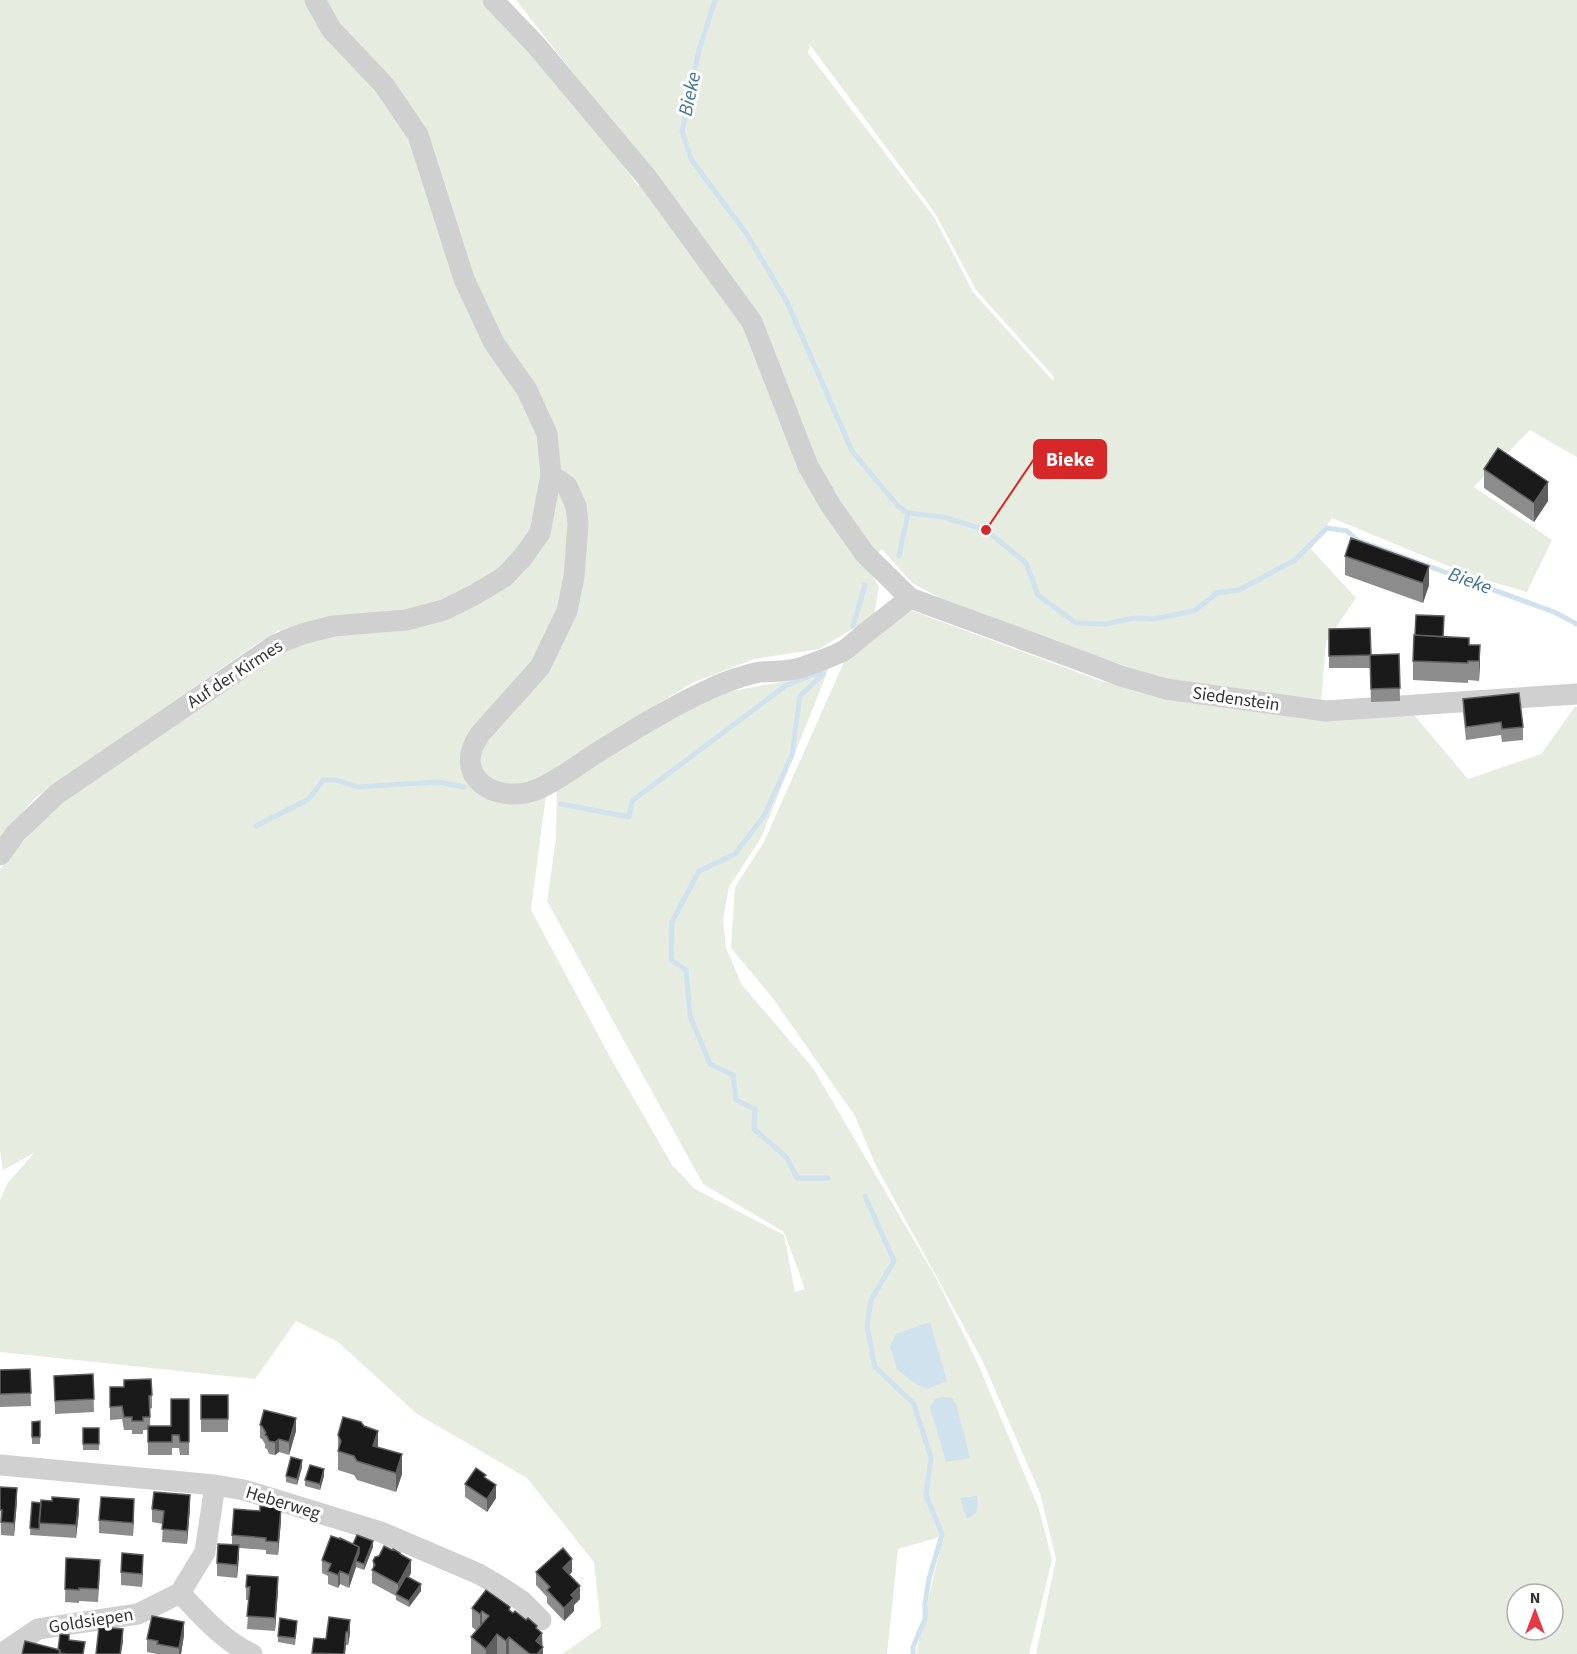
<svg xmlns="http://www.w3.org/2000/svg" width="1577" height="1654" viewBox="0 0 1577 1654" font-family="'Source Sans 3',sans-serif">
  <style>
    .green { fill: #e6ecdf; fill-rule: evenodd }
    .water { fill: #cfe2ee }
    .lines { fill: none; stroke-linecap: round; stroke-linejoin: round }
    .stream { stroke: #cfe2ee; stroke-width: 5 }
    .minor { stroke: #d0d0d0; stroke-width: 21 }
    .wall { fill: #8c8c8c }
    .shaded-wall { fill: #5f5f5f }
    .building { fill: #1a1a1a; stroke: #5f5f5f; stroke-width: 1.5 }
    .labels { text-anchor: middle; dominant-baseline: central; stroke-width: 6; stroke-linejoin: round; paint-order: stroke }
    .street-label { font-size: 18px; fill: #333; stroke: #fff }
    .water-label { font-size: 20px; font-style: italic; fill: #3f7597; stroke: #fff }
    .leader { fill: none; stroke: #d62828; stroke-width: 2 }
    .callout-dot { fill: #d62828; stroke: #fff; stroke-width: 2 }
    .callout { fill: #d62828; stroke: #d62828; stroke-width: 2 }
    .callout-label { font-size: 20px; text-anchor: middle; font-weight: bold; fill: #fff }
  </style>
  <rect width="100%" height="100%" fill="#fff"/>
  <path class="green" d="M 0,0 L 505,0 L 638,186 L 651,172 L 516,0 L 1577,0 L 1577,457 L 1530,430 L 1474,487 L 1552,540 L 1527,592 L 1475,577 L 1332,518 L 1311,549 L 1356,598 L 1326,642 L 1321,702 L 1172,682 L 1015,628 L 946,601 L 912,583 L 882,549 L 865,564 L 879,587 L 874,616 L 819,649 L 754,659 L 694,682 L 614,730 L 548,779 L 531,910 L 610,1057 L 672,1165 L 695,1189 L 784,1235 L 795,1292 L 805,1289 L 784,1232 L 703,1184 L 547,901 L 556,839 L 557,786 L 649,727 L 727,692 L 786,681 L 829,668 L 761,838 L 729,887 L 723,919 L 726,948 L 742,985 L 813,1068 L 936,1278 L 978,1364 L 1039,1509 L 1052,1560 L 1029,1654 L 916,1654 L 943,1536 L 898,1549 L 887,1654 L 562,1654 L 601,1627 L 594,1562 L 527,1478 L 417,1414 L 338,1342 L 296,1321 L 255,1379 L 0,1352 L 0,1200 L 7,1184 L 34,1153 L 3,1170 L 0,1150 L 0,869 L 51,809 L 252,669 L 295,645 L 279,630 L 249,649 L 35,798 L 0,838 ZM 810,45 L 935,213 L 976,290 L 1054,377 L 1053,381 L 973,292 L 934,217 L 808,53 Z
    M 910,610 L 1101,681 L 1167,695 L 1414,715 L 1468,779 L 1541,754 L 1575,707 L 1577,707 L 1577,1654 L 1036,1654 L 1056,1559 L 1040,1493 L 982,1360 L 876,1166 L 855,1116 L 772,997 L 731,948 L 735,887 L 764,842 L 848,653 ZM 1517,1594 L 1553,1594 L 1553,1630 L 1517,1630 Z"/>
  <path class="water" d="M 930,1322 L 947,1381 L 927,1389 L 914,1383 L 897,1369 L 890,1347 L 896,1334 Z
    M 942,1397 L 952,1398 L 956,1404 L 970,1458 L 946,1462 L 930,1407 L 935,1399 Z
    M 977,1496 L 978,1503 L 976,1513 L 967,1519 L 960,1498 Z"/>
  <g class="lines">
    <path class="stream" d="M 715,0 L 699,50 L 682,131 L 691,159 L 746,233 L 787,302 L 852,451 L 898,506 L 908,513 L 943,517 L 986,530 L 1026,563 L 1038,595 L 1076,623 L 1106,624 L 1134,618 L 1153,619 L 1194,611 L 1217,593 L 1239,590 L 1295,560 L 1327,528 L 1347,531 L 1357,540 L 1554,612 L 1577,624
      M 899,556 L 908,513
      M 853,626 L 865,585
      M 823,674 L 800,696 L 792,755 L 764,816 L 735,854 L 699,871 L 672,922 L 671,960 L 686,970 L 690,1016 L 710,1064 L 733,1075 L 736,1100 L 755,1109 L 754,1129 L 787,1158 L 797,1178 L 828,1178
      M 561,804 L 629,817 L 632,801 L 785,686 L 812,675 L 822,674
      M 256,826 L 309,799 L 323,780 L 336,780 L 357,787 L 438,782 L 464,787
      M 865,1196 L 894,1261 L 871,1300 L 867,1326 L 875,1367 L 914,1404 L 931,1458 L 926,1495 L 942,1534 L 929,1579 L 925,1604 L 925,1619 L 913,1647 L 913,1654"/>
    <path class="minor" d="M 493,0 L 536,45 L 648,179 L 752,322 L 808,466 L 831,506 L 865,554 L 910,598 L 1076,659 L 1121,676 L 1166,689 L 1326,711 L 1577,694
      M 551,475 L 567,486 L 576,506 L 578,524 L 574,577 L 567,611 L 540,667 L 480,734 C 450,777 496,805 536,790 C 558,781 578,765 598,752 C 635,729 672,706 712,688 C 724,682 748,674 760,672 C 773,671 787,672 800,668 C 814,663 830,658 843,651 C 850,647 857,640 864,634 C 880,622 895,610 910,598
      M 0,855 L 16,833 L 57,794 L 275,645 L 302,634 L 333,626 L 406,620 L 444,610 L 474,595 L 504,577 L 523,557 L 540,533 L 551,475 L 547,434 L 527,390 L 494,343 L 464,279 L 418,135 L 384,85 L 331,29 L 315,0
      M 0,1465 L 215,1485 L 244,1490 L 381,1532 L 479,1574 L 501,1587 L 522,1601 L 541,1620
      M 180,1593 C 201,1615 223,1641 252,1654
      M 6,1654 L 7,1650 L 38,1629 L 138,1614 L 180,1593 L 205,1552 L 215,1485"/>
  </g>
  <path class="wall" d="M 1484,469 L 1548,501 L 1534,522 L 1484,488 Z
    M 1345,556 L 1429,585 L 1423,603 L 1345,575 Z
    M 1329,629 L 1371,655 L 1399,654 L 1400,701 L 1371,702 L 1370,668 L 1329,668 Z
    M 1443,637 L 1469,645 L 1480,645 L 1479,681 L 1468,680 L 1468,683 L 1413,680 L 1413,661 Z
    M 1463,699 L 1523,727 L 1523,740 L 1502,742 L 1501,735 L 1466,740 L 1463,712 Z
    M 30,1369 L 31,1406 L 0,1407 L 0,1370 Z
    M 93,1374 L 94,1412 L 55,1414 L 54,1376 Z
    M 110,1387 L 152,1395 L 152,1408 L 150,1409 L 150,1426 L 171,1426 L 189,1399 L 189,1455 L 180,1455 L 179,1448 L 172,1448 L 172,1455 L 148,1455 L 148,1430 L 143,1430 L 143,1434 L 132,1434 L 132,1430 L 124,1430 L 122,1419 L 110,1420 Z
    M 201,1395 L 228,1395 L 228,1432 L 201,1432 Z
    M 40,1421 L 40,1444 L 32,1444 L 32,1422 Z
    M 260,1425 L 296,1431 L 289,1455 L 279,1452 L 275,1455 L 269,1454 L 267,1449 L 265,1448 L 265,1444 L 262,1439 L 260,1438 Z
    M 83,1428 L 99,1428 L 99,1450 L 83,1450 Z
    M 338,1435 L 378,1447 L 402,1474 L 396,1492 L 357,1480 L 354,1475 L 338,1470 Z
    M 302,1467 L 297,1485 L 286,1482 L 286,1476 Z
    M 324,1476 L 320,1490 L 305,1486 L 305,1480 Z
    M 486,1479 L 496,1498 L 487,1512 L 465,1497 L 465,1484 Z
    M 0,1487 L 17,1501 L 14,1536 L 1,1535 Z
    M 32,1502 L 79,1512 L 76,1538 L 30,1535 Z
    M 190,1508 L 187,1544 L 162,1542 L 163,1524 L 152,1522 L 152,1509 Z
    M 134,1512 L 133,1536 L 99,1533 L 99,1520 Z
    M 281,1521 L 278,1555 L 266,1554 L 266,1550 L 239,1548 L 237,1578 L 217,1576 L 217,1563 L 232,1545 L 232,1535 Z
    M 353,1544 L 373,1547 L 364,1570 L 356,1567 L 349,1588 L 340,1584 L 338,1588 L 328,1584 L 328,1576 L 322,1573 L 322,1560 Z
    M 400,1555 L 411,1573 L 408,1578 L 421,1591 L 409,1607 L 396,1600 L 396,1596 L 372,1583 L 372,1570 L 373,1568 L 373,1561 Z
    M 66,1558 L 100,1573 L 98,1602 L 79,1601 L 79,1603 L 65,1602 Z
    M 143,1568 L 142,1587 L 121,1585 L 121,1572 Z
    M 536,1572 L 572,1572 L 569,1575 L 580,1599 L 574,1605 L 574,1611 L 564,1621 L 547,1603 L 547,1597 L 536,1585 Z
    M 246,1587 L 278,1590 L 275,1631 L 247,1629 L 249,1600 L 246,1600 Z
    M 472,1608 L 510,1611 L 537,1629 L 542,1646 L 543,1654 L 471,1654 L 471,1637 L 477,1631 L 472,1627 Z
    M 329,1617 L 350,1633 L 348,1645 L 346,1645 L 345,1654 L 312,1654 L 314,1638 L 326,1639 Z
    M 297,1627 L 295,1645 L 278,1642 L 278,1636 Z
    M 184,1635 L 181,1654 L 157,1654 L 147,1652 L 147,1639 Z"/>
  <path class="shaded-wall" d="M 1548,482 L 1548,501 L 1534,522 L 1534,503 Z
    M 1429,566 L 1429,585 L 1423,603 L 1423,583 Z
    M 1480,645 L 1480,665 L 1479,681 L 1479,661 Z
    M 296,1418 L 296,1431 L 289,1455 L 289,1442 Z
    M 378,1431 L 378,1450 L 373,1446 Z
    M 279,1439 L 279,1452 L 275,1455 L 275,1442 Z
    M 402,1454 L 402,1474 L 396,1492 L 396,1473 Z
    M 302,1460 L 302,1467 L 297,1485 L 297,1479 Z
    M 324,1469 L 324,1476 L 320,1490 L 320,1484 Z
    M 496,1485 L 496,1498 L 487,1512 L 487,1499 Z
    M 17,1488 L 17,1501 L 14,1536 L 14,1523 Z
    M 190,1495 L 190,1508 L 187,1544 L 187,1531 Z
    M 79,1499 L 79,1512 L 76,1538 L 76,1525 Z
    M 134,1499 L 134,1512 L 133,1536 L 133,1523 Z
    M 281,1508 L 281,1521 L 278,1555 L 278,1542 Z
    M 373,1541 L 373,1547 L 364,1570 L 364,1564 Z
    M 239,1545 L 239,1558 L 237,1578 L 237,1565 Z
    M 359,1547 L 359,1560 L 356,1561 L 356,1567 L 349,1588 L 349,1575 Z
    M 143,1555 L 143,1568 L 142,1587 L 142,1574 Z
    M 572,1559 L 572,1572 L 563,1581 L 563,1568 Z
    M 411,1560 L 411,1573 L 399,1595 L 398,1595 L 398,1584 Z
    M 340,1571 L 340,1584 L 338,1588 L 338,1575 Z
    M 278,1577 L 278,1590 L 275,1631 L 275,1618 Z
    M 421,1584 L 421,1591 L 409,1607 L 409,1601 Z
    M 580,1586 L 580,1599 L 574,1605 L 574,1611 L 564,1621 L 564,1608 L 571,1595 Z
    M 482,1611 L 482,1630 L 480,1633 L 480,1614 Z
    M 350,1620 L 350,1633 L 348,1645 L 348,1632 Z
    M 184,1622 L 184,1635 L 181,1654 L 179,1654 L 179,1648 Z
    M 537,1626 L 537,1639 L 542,1633 L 543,1654 L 536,1654 L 536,1628 Z
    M 123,1629 L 123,1642 L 121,1654 L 120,1654 Z
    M 346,1632 L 346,1645 L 345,1654 L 344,1654 Z
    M 497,1634 L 497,1654 L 486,1654 L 486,1649 Z
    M 509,1637 L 509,1654 L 506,1654 L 506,1641 Z"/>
  <path class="building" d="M 1498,448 L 1548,482 L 1534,503 L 1484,469 Z
    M 1351,538 L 1429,566 L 1423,583 L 1345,556 Z
    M 1416,615 L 1444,616 L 1443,637 L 1415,635 Z
    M 1370,628 L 1371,655 L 1329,656 L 1329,629 Z
    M 1414,635 L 1469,638 L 1469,645 L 1480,645 L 1479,661 L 1468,661 L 1468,663 L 1413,661 Z
    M 1399,654 L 1400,688 L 1371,689 L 1370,655 Z
    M 1519,693 L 1523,727 L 1502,729 L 1501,722 L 1466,727 L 1463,699 Z
    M 30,1369 L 31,1393 L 0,1394 L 0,1370 Z
    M 93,1374 L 94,1399 L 55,1401 L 54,1376 Z
    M 151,1379 L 152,1395 L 149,1396 L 150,1417 L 143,1417 L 143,1421 L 132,1421 L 132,1417 L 124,1417 L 122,1406 L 110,1407 L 110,1387 L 124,1387 L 124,1380 Z
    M 201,1395 L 228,1395 L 228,1419 L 201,1419 Z
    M 171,1399 L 189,1399 L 189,1442 L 180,1442 L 179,1435 L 172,1435 L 172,1442 L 148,1442 L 148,1426 L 171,1426 Z
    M 264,1410 L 296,1418 L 289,1442 L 279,1439 L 275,1442 L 269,1441 L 267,1436 L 265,1435 L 266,1433 L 262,1426 L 260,1425 Z
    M 343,1417 L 361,1422 L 364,1426 L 378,1431 L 373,1446 L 402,1454 L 396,1473 L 357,1461 L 354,1456 L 338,1451 L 341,1441 L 338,1435 Z
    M 40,1421 L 40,1437 L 32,1437 L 32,1422 Z
    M 83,1428 L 99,1428 L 99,1444 L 83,1444 Z
    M 291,1457 L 302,1460 L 297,1479 L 286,1476 Z
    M 310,1465 L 324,1469 L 320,1484 L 305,1480 Z
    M 476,1468 L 486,1475 L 484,1477 L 496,1485 L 487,1499 L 465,1484 Z
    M 0,1487 L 17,1488 L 14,1523 L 1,1522 L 2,1510 L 0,1510 Z
    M 154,1492 L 190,1495 L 187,1531 L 162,1529 L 164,1511 L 152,1509 Z
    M 52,1497 L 79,1499 L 76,1525 L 39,1523 L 41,1500 L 52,1501 Z
    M 101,1497 L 134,1499 L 133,1523 L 99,1520 Z
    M 32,1502 L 41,1503 L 39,1529 L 30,1528 Z
    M 260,1506 L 281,1508 L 278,1542 L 266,1541 L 266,1538 L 232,1535 L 234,1509 L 260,1511 Z
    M 357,1535 L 373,1541 L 364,1564 L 356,1561 L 359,1553 L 359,1547 L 353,1544 Z
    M 331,1536 L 340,1539 L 340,1538 L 359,1547 L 349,1575 L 340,1571 L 338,1575 L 328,1571 L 331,1564 L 322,1560 Z
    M 218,1544 L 239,1545 L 237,1565 L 217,1563 Z
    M 384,1546 L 392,1550 L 393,1549 L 400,1553 L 400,1554 L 411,1560 L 398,1584 L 372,1570 L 375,1565 L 373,1561 L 375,1557 L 379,1556 Z
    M 563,1548 L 572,1559 L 563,1568 L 580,1586 L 571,1595 L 574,1598 L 564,1608 L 547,1590 L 550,1587 L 536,1572 Z
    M 122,1553 L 143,1555 L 142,1574 L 121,1572 Z
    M 66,1558 L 100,1560 L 98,1589 L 79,1588 L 79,1590 L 65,1589 Z
    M 247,1575 L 278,1577 L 275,1618 L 247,1616 L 250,1587 L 246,1587 Z
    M 406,1576 L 421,1584 L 409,1601 L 396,1594 Z
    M 486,1590 L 510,1607 L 509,1610 L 513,1613 L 515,1611 L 526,1620 L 528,1618 L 537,1626 L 536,1628 L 542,1633 L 536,1641 L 543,1647 L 537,1654 L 530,1654 L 509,1637 L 506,1641 L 497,1634 L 486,1649 L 471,1637 L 489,1616 L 482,1611 L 480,1614 L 472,1608 Z
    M 152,1616 L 184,1622 L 179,1648 L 157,1644 L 158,1641 L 147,1639 Z
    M 329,1617 L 350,1620 L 348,1632 L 346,1632 L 344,1654 L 312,1653 L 314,1638 L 326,1639 Z
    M 280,1618 L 297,1621 L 295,1638 L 278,1636 Z
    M 99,1627 L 123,1629 L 120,1654 L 96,1654 Z
    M 60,1634 L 69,1635 L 69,1640 L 85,1642 L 83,1654 L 67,1654 L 60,1653 L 60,1650 L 58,1650 Z
    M 25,1641 L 60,1650 L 59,1654 L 22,1654 Z"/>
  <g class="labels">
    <g class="street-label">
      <text transform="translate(235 674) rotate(-33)">Auf der Kirmes</text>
      <text transform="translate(1236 699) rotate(8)">Siedenstein</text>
      <text transform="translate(283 1503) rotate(17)">Heberweg</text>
      <text transform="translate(91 1621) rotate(-9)">Goldsiepen</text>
    </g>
    <g class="water-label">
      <text transform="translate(690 94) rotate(-78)">Bieke</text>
      <text transform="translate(1470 581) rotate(20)">Bieke</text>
    </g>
  </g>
  <path class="leader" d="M986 530L1034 459"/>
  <circle class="callout-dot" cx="986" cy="530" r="6"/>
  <rect class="callout" x="1034" y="440" width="72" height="38" rx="6"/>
  <g class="callout-label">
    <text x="1070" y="466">Bieke</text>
  </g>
  <g transform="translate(1535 1612)"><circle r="28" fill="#ffffff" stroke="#adadad" stroke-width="1.5"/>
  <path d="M0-4.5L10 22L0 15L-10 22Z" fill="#e63946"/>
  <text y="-9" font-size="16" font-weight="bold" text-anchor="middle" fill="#333333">N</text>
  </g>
</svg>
